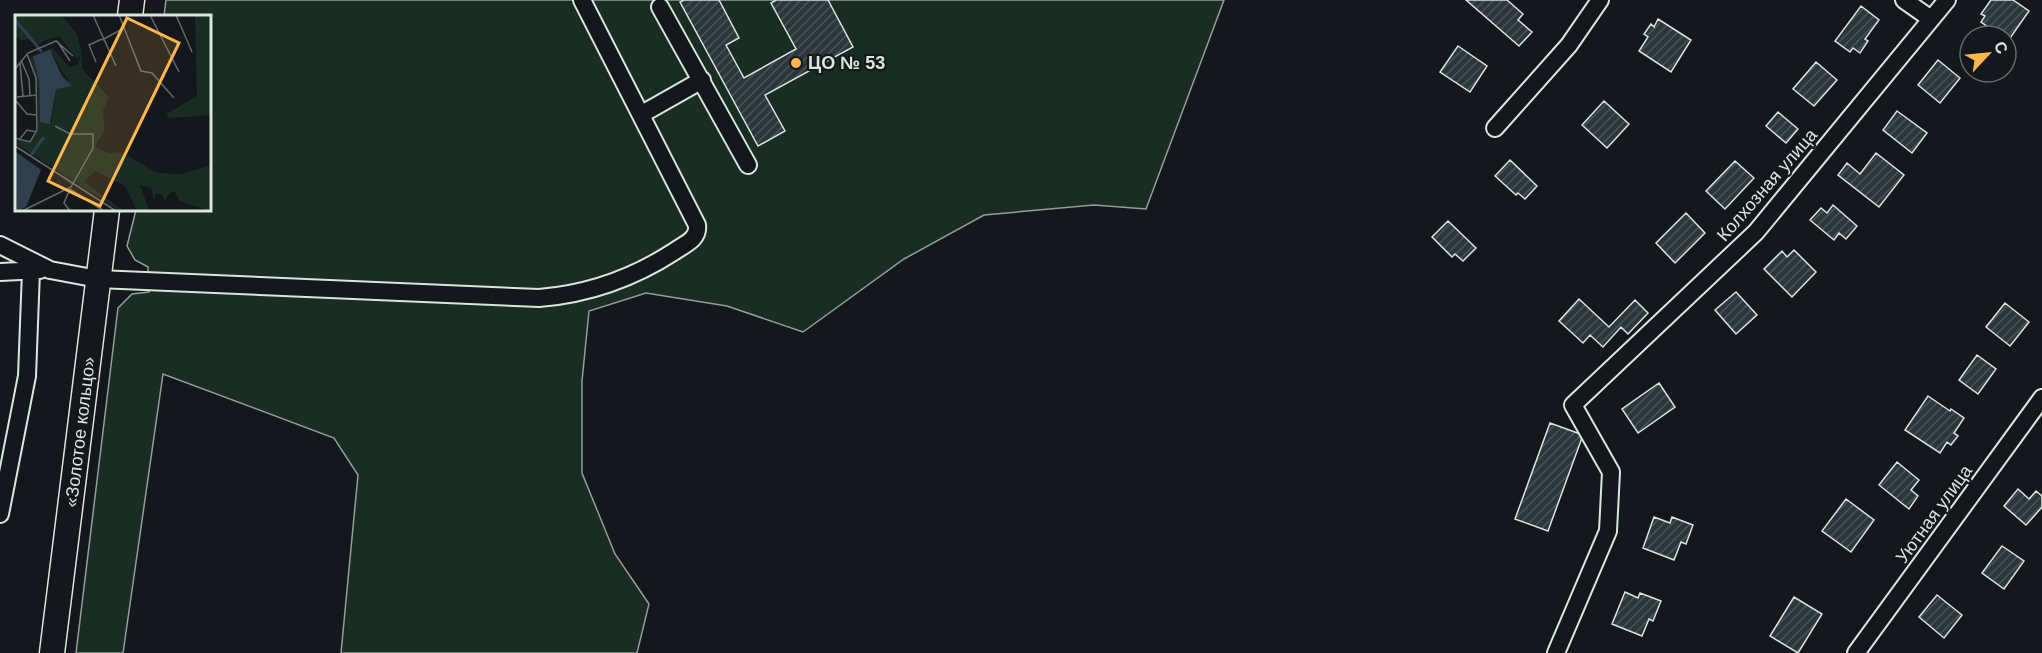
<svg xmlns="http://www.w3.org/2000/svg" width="2042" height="653" viewBox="0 0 2042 653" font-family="Helvetica,sans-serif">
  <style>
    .grass { fill: #1a2d24; stroke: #939e99; stroke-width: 1.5 }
    .building { fill: url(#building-hatch); stroke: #d8e6dc; stroke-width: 1.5 }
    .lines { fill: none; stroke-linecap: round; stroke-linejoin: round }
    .minor-casing { stroke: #d8e6dc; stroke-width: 20 }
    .highway-casing { stroke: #d8e6dc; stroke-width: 27 }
    .minor { stroke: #14181c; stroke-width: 16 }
    .highway { stroke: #14181c; stroke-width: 24 }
    .poi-dot { fill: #ffb74d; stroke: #14181c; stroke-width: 2 }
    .labels { text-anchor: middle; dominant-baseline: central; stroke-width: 4.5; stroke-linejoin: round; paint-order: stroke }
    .poi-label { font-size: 18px; font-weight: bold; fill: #d8e6dc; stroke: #14181c; text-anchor: start }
    .street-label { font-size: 18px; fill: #d8e6dc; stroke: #14181c }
    .inset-river { fill: none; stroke: #2f3f4d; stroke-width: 3 }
    .inset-road { fill: none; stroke: #626a69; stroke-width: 1.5 }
    .view { fill: #ffb74d; fill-opacity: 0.15; stroke: #ffb74d; stroke-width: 3 }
    .inset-edge { fill: none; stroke: #d8e6dc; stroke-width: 3 }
  </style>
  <defs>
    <pattern id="building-hatch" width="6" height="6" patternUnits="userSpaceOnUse" patternTransform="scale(1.5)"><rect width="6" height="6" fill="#2c363c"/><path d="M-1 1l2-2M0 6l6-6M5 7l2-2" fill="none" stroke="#4a5358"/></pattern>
  </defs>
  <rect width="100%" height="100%" fill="#14181c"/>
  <path class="grass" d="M 166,0 L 1224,0 L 1146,209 L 1094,205 L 984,215 L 904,259 L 803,332 L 727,306 L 646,293 L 589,311 L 582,381 L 582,473 L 615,554 L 649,604 L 637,653 L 341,653 L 358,475 L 334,438 L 163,374 L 123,653 L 76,653 L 118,308 L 132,294 L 149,292 L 148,267 L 135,260 L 127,246 L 136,210 L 210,210 L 210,16 L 164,16 Z"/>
  <path class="building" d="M 684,0 L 719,0 L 739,38 L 726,45 L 744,78 L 796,49 L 771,3 L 776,0 L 828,0 L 853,47 L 765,95 L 785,131 L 758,146 L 680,2 Z
    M 1466,0 L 1507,0 L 1523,14 L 1518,20 L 1532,32 L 1519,46 Z
    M 1991,0 L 2013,0 L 2029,11 L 2008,41 L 2006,36 L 2001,36 L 1981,22 L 1985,16 L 1981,14 Z
    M 1861,6 L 1879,20 L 1865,39 L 1868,41 L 1860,53 L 1853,48 L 1850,52 L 1835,41 Z
    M 1658,19 L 1691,40 L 1671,72 L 1639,51 L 1648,37 L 1644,34 L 1651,24 L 1654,27 Z
    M 1458,46 L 1487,66 L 1470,92 L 1440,72 Z
    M 1938,60 L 1960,78 L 1940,103 L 1918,85 Z
    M 1816,62 L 1837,80 L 1814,106 L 1793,89 Z
    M 1604,101 L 1629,124 L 1607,148 L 1582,125 Z
    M 1897,111 L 1927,133 L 1912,153 L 1883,130 Z
    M 1778,112 L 1798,129 L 1786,143 L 1766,126 Z
    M 1876,153 L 1904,175 L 1879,207 L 1838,175 L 1847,163 L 1860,174 Z
    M 1510,160 L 1537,186 L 1525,199 L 1518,193 L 1516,195 L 1495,176 Z
    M 1735,161 L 1754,178 L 1725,209 L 1706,191 Z
    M 1833,205 L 1857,226 L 1846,239 L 1839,233 L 1834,240 L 1810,220 L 1821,208 L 1827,213 Z
    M 1686,213 L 1705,233 L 1675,263 L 1656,243 Z
    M 1448,221 L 1476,248 L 1463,261 L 1455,254 L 1452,257 L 1432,237 Z
    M 1794,250 L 1816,272 L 1792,297 L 1764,269 L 1782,251 L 1787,257 Z
    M 1736,292 L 1757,315 L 1736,334 L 1715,310 Z
    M 1579,299 L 1609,327 L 1635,300 L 1648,313 L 1628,334 L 1621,327 L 1603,347 L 1590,335 L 1583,343 L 1559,321 Z
    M 2005,303 L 2029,322 L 2010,346 L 1986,327 Z
    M 1977,355 L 1996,369 L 1978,394 L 1959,380 Z
    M 1659,383 L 1675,407 L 1638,433 L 1622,409 Z
    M 1928,396 L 1950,411 L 1951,409 L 1964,418 L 1954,433 L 1958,436 L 1951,445 L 1947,442 L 1940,453 L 1905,430 Z
    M 1550,423 L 1583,435 L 1548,531 L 1515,519 Z
    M 1897,462 L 1919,480 L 1911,490 L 1918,496 L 1909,509 L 1879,485 Z
    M 2018,489 L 2029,499 L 2036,491 L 2042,496 L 2042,507 L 2026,525 L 2004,506 Z
    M 1846,499 L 1874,520 L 1851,552 L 1822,531 Z
    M 1654,517 L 1670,523 L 1672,517 L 1693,525 L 1686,544 L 1681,542 L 1674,560 L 1643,548 Z
    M 2002,546 L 2024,561 L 2004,589 L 1982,573 Z
    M 1625,592 L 1638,598 L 1640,593 L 1661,601 L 1653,621 L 1649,619 L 1642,636 L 1612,624 Z
    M 1937,595 L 1962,615 L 1944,638 L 1919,617 Z
    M 1794,597 L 1822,614 L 1798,653 L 1770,636 Z"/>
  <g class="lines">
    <defs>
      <path id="minor" d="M 1904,0 L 1931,19
        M 660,7 L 748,165
        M 642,114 L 702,80
        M 1495,128 L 1569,45 L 1600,0
        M 0,245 L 50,270 L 98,279 L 539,298 C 589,294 632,279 675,251 C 685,244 699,239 697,225 L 582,0
        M 0,272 L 40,270
        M 0,514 L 27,376 L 31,271
        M 1556,653 L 1608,531 L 1611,472 L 1573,405 L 1756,232 L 1947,0
        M 1856,653 L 2042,398"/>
      <path id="highway" d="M 130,16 L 132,0
        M 52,653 L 107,210"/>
    </defs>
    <use href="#minor" class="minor-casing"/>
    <use href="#highway" class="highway-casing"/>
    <use href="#minor" class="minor"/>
    <use href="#highway" class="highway"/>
  </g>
  <circle class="poi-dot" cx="796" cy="63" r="6"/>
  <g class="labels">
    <g class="poi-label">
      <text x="808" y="63">ЦО № 53</text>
    </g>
    <g class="street-label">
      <text transform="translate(1767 185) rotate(-49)">Колхозная улица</text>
      <text transform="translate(80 432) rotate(-83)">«Золотое кольцо»</text>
      <text transform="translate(1934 514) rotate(-54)">Уютная улица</text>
    </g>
  </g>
  <g transform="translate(15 15)">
    <rect width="196" height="196" fill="#14181c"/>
    <path d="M 0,0 L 8,0 L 28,15 L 24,19 L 31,25 L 22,30 L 15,24 L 6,25 L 0,20 ZM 180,0 L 196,0 L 196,100 L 154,103 L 151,99 L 182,81 ZM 37,33 L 54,52 L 62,50 L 67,39 L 67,54 L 94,82 L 88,96 L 90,115 L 80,131 L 93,138 L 106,137 L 142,158 L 166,159 L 194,151 L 194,196 L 165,186 L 160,176 L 154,178 L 150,186 L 147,179 L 141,179 L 139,186 L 136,173 L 125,170 L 134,195 L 122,196 L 110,171 L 80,156 L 69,167 L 109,196 L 105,196 L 0,128 L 0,124 L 15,128 L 23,117 L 23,76 L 15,42 ZM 31,36 L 38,40 L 54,67 L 41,74 L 37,107 L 25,107 L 24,66 L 18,41 Z" fill="#1a2d24" fill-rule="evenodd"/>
    <path d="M 8,0 L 46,0 L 62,19 L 67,39 L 62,44 L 44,21 L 31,25 L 24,19 L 28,15 Z" fill="#1a2d24"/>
    <path d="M 35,35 L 47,61 L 57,71 L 41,74 L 35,109 L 25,107 L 24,66 L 18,41 ZM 0,136 L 26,155 L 11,192 L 2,196 Z" fill="#2f3f4d"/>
    <path class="inset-river" d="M 0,5 L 27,37M 16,140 L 29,122"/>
    <path class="inset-road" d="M 78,0 L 101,51M 104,0 L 126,56 L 137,58 L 159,83M 135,0 L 164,57M 161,0 L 177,37M 87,25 L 109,13M 42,26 L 55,46M 6,45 L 14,64 L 15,80M 81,47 L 74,30 L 87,24M 5,48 L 8,81M 0,54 L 13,38 L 41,26 L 58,41M 2,82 L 22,80M 1,86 L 12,99 L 22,100M 0,123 L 15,127 L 22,115 L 21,63 L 12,39M 4,125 L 12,115 L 22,117M 0,131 L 101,196M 55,174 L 89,196M 55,174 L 49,188 L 55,196M 7,196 L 56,172 L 78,133 L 78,119 L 55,119 L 40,111"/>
    <path class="view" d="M 112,3 L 164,28 L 85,191 L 33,166 Z"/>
    <rect width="196" height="196" class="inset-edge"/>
  </g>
  <g transform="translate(1988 54) rotate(64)"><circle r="28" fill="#14181c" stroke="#626a69" stroke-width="1.5"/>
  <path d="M0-4.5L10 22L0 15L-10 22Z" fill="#ffb74d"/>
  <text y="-9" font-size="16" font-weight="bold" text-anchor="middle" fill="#d8e6dc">С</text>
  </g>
</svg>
